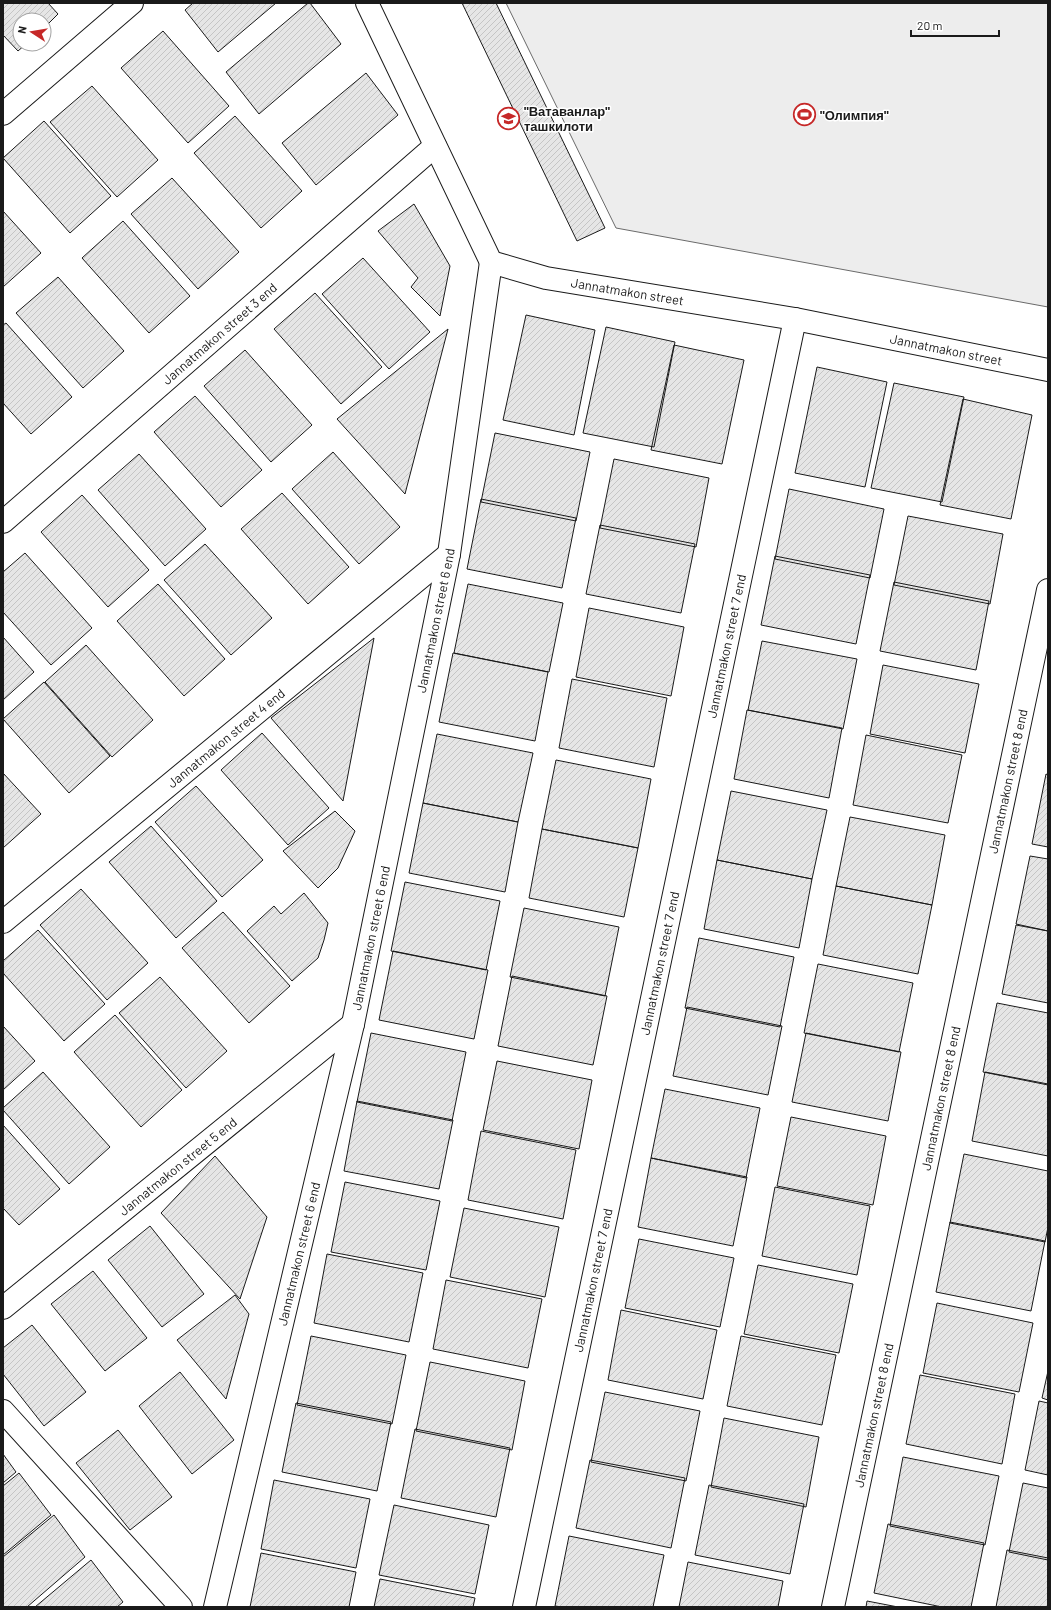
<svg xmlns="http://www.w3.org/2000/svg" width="1051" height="1610" viewBox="0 0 1051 1610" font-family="Barlow,sans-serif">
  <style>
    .built { fill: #ededed; stroke: #6a6a6a }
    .building { fill: url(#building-hatch); stroke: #1a1a1a }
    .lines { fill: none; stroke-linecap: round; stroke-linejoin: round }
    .minor-casing { stroke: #1a1a1a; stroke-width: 24 }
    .minor { stroke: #fff; stroke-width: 22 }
    .labels { text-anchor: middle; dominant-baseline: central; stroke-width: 3; stroke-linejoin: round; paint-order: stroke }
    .poi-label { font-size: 13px; font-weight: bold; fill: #1a1a1a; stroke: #fff; text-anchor: start }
    .street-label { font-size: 13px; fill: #1a1a1a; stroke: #fff }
  </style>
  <defs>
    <pattern id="building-hatch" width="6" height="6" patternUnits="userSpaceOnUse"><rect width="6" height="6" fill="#e6e6e6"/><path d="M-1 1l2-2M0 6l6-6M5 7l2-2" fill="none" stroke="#c5c5c5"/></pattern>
  </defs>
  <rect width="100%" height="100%" fill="#fff"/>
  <path class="built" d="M 506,3 L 1048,3 L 1048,307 L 616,228 Z"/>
  <path class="building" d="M 3,3 L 48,3 L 58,14 L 44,28 L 44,20 L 20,20 L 20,44 L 26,44 L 18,51 L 3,35 Z
    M 193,3 L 276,3 L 218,52 L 185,10 Z
    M 308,3 L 310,3 L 341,44 L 259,114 L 226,72 Z
    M 462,3 L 496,3 L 605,228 L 577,241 Z
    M 163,31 L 229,106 L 188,143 L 121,68 Z
    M 366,73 L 398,115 L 316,185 L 282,143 Z
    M 92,86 L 158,160 L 117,197 L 50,122 Z
    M 235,116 L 302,191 L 261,228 L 194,153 Z
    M 44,121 L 111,196 L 70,233 L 3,158 Z
    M 172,178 L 239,252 L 198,289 L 131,214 Z
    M 414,204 L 450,266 L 440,316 L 411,287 L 418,278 L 378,231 Z
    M 3,211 L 41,253 L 3,287 Z
    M 123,221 L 190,296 L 149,333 L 82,258 Z
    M 363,258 L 430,332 L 389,369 L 322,294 Z
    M 58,277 L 124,351 L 83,388 L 16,313 Z
    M 315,293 L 382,367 L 341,404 L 274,329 Z
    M 526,315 L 595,330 L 574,435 L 503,420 Z
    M 6,323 L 72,397 L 31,434 L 3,403 L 3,325 Z
    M 606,327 L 675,342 L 654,447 L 583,433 Z
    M 448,329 L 405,494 L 337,419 Z
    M 674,345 L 744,360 L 722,464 L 651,450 Z
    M 245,350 L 312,425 L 271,462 L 204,386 Z
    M 817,367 L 887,382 L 865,487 L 795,473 Z
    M 894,383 L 964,397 L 942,502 L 871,488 Z
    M 195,396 L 262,470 L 221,507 L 154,432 Z
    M 963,399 L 1032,415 L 1011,519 L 940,505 Z
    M 495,433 L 590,452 L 576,521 L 481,502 Z
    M 333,452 L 400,527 L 359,564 L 292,489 Z
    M 139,454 L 206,529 L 165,566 L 98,490 Z
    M 614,459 L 709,478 L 696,547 L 600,528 Z
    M 789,489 L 884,509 L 870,578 L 775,559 Z
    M 282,493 L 349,567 L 308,604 L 241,529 Z
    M 82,495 L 149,570 L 108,607 L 41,532 Z
    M 481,499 L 576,518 L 562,588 L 467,569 Z
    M 908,516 L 1003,534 L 990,604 L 894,585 Z
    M 600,525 L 695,544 L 681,613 L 586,594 Z
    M 205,544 L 272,618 L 231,655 L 164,580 Z
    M 25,553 L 92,628 L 51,665 L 3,612 L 3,572 Z
    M 775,556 L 870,575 L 856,644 L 761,625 Z
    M 894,582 L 989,601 L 976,670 L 880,651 Z
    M 158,584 L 225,659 L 184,696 L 117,621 Z
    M 468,584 L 563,603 L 549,672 L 454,653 Z
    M 589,608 L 684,627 L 671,696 L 576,677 Z
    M 3,637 L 34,672 L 3,700 Z
    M 374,638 L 343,801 L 271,718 Z
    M 762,641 L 857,659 L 843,729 L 748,710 Z
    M 86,645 L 153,720 L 112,757 L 45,682 Z
    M 453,653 L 548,672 L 535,741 L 439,722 Z
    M 883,665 L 979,684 L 965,753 L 870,734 Z
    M 572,679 L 667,698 L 654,767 L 559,748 Z
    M 44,682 L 110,756 L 69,793 L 3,719 Z
    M 747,710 L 842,728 L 829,798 L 734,779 Z
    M 262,733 L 329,808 L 288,845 L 221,770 Z
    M 437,734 L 533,753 L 518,822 L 423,803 Z
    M 866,735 L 962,755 L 948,823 L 853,805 Z
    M 556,760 L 651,779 L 638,848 L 542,829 Z
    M 3,773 L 41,814 L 3,848 Z
    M 1046,774 L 1048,775 L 1048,847 L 1032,844 Z
    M 196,786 L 263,860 L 222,897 L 155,822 Z
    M 731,791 L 827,810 L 812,879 L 717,860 Z
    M 423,803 L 518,822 L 505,892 L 409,873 Z
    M 335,811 L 355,831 L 338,868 L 318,888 L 283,851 Z
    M 850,817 L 945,835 L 932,905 L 836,886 Z
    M 151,826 L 217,901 L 176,938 L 109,862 Z
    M 542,829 L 638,848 L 624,917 L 529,898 Z
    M 1030,856 L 1048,859 L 1048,931 L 1016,924 Z
    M 717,860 L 812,879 L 799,948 L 704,929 Z
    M 405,882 L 500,901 L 486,970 L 391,951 Z
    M 836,886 L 932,905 L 918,974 L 823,955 Z
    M 81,889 L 148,963 L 107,1000 L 40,925 Z
    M 304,893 L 328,923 L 324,940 L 318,958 L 292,981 L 247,931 L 274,906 L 281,914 Z
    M 524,908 L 619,927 L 605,996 L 510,977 Z
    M 223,912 L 290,986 L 249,1023 L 182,948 Z
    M 1016,925 L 1048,931 L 1048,1003 L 1002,994 Z
    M 38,930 L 105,1004 L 64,1041 L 3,973 L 3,961 Z
    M 699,938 L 794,957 L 780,1027 L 685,1008 Z
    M 393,951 L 488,970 L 474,1039 L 379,1020 Z
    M 818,964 L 913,983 L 899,1052 L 804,1033 Z
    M 512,976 L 607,996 L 593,1065 L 498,1046 Z
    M 160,977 L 227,1051 L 186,1088 L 119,1013 Z
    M 997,1003 L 1048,1013 L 1048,1085 L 983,1072 Z
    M 687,1007 L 782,1026 L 768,1095 L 673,1076 Z
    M 115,1015 L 182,1090 L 141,1127 L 74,1052 Z
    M 3,1026 L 35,1061 L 3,1090 Z
    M 371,1033 L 466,1052 L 452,1121 L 357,1102 Z
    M 806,1033 L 901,1052 L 888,1121 L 792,1102 Z
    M 497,1061 L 592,1080 L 579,1149 L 483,1130 Z
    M 43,1072 L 110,1147 L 69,1184 L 3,1110 L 3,1108 Z
    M 985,1072 L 1048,1084 L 1048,1156 L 972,1141 Z
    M 665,1089 L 760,1108 L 746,1178 L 651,1158 Z
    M 357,1101 L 453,1120 L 439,1189 L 344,1171 Z
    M 791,1117 L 886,1136 L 873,1205 L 777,1186 Z
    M 3,1125 L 60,1189 L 19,1225 L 3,1208 Z
    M 481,1131 L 576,1150 L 563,1219 L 468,1200 Z
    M 964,1154 L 1048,1171 L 1048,1227 L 1045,1242 L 950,1223 Z
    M 215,1156 L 267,1217 L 240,1299 L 161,1213 Z
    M 651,1158 L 747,1177 L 733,1246 L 638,1227 Z
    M 345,1182 L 440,1201 L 426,1270 L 331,1252 Z
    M 775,1187 L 870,1206 L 857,1275 L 762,1256 Z
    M 464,1208 L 559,1227 L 545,1297 L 450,1277 Z
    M 950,1222 L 1045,1241 L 1031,1311 L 936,1292 Z
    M 150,1226 L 204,1294 L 162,1327 L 108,1260 Z
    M 639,1239 L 734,1258 L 720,1327 L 625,1308 Z
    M 327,1254 L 423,1273 L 409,1342 L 314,1323 Z
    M 758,1265 L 853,1284 L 839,1353 L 744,1334 Z
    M 93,1271 L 147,1338 L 105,1371 L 51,1304 Z
    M 446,1280 L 542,1299 L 528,1368 L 433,1349 Z
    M 235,1295 L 249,1314 L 226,1399 L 177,1340 Z
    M 937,1303 L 1033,1323 L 1019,1392 L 923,1373 Z
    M 621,1310 L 717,1330 L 703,1399 L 608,1380 Z
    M 32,1325 L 86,1392 L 44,1426 L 3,1374 L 3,1348 Z
    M 311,1336 L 406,1355 L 392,1424 L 297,1405 Z
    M 741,1336 L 836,1355 L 822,1425 L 727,1406 Z
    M 430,1362 L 525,1381 L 512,1450 L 416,1431 Z
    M 1048,1371 L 1048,1400 L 1042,1398 Z
    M 180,1372 L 234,1440 L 192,1474 L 139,1406 Z
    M 920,1375 L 1015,1394 L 1002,1464 L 906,1444 Z
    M 605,1392 L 700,1411 L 686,1481 L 591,1462 Z
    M 1039,1401 L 1048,1403 L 1048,1475 L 1025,1470 Z
    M 296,1403 L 391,1422 L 377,1491 L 282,1472 Z
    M 724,1418 L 819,1437 L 806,1507 L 711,1487 Z
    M 415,1429 L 510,1448 L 496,1517 L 401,1498 Z
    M 118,1430 L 172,1497 L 130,1530 L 76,1463 Z
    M 3,1454 L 16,1472 L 3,1483 Z
    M 903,1457 L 999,1476 L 985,1545 L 890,1526 Z
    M 590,1460 L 685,1478 L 671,1548 L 576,1528 Z
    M 19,1473 L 51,1515 L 3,1555 L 3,1486 Z
    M 274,1480 L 370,1499 L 356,1568 L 261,1549 Z
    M 1023,1483 L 1048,1488 L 1048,1560 L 1009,1552 Z
    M 709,1485 L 804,1504 L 790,1574 L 695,1555 Z
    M 394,1505 L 489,1525 L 475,1594 L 379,1575 Z
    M 54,1515 L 85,1557 L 27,1607 L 3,1607 L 3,1557 Z
    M 888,1524 L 984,1543 L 971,1607 L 942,1607 L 874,1593 Z
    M 569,1536 L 664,1555 L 653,1607 L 562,1607 L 555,1606 Z
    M 1007,1550 L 1048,1558 L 1048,1607 L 996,1607 Z
    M 261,1553 L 356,1572 L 349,1607 L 250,1607 Z
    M 91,1560 L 123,1602 L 117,1607 L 35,1607 Z
    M 688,1562 L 783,1581 L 778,1607 L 679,1607 Z
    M 380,1579 L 475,1598 L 473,1607 L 374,1607 Z
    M 867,1601 L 898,1607 L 866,1607 Z"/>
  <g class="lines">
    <defs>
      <g id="minor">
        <path id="s1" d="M 367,3 L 491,262 L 546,278 L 795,319 L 1048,370"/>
        <path d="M 3,114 L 132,3"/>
        <path id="s2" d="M 3,522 L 435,146"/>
        <path id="s3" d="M 3,922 L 449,554"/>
        <path id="s4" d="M 3,1308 L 353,1024"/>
        <path d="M 3,1411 L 181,1607"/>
        <path id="s5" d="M 215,1607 L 353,1024 L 449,554 L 491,262"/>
        <path id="s6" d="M 524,1607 L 795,319"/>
        <path id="s7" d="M 833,1607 L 1048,590"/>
      </g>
    </defs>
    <use href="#minor" class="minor-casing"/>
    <use href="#minor" class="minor"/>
  </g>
  <defs>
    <symbol id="stadium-ring" viewBox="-11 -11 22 22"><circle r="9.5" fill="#fff" stroke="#c62828" stroke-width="1.5"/><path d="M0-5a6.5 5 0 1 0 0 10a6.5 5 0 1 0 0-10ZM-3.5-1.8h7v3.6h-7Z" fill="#c62828"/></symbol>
    <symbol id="school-ring" viewBox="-11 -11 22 22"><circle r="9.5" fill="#fff" stroke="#c62828" stroke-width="1.5"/><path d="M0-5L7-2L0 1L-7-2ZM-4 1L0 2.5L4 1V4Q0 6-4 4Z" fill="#c62828"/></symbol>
  </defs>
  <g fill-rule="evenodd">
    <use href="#stadium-ring" x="792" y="102" width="25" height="25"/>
    <use href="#school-ring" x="496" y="106" width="25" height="25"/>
  </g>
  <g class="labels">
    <g class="poi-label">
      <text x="524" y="111">"Ватаванлар"<tspan x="524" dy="15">ташкилоти</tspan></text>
      <text x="820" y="115">"Олимпия"</text>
    </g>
    <g class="street-label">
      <text stroke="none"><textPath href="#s1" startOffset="427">Jannatmakon street</textPath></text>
      <text stroke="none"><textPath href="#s2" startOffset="287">Jannatmakon street 3 end</textPath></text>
      <text stroke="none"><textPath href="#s1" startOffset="751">Jannatmakon street</textPath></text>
      <text stroke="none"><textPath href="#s5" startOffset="1011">Jannatmakon street 6 end</textPath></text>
      <text stroke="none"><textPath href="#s6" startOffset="982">Jannatmakon street 7 end</textPath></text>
      <text stroke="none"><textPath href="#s3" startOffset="289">Jannatmakon street 4 end</textPath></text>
      <text stroke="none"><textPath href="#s7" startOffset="844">Jannatmakon street 8 end</textPath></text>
      <text stroke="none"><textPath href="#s5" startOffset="687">Jannatmakon street 6 end</textPath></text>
      <text stroke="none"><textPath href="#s6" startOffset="658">Jannatmakon street 7 end</textPath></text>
      <text stroke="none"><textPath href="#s7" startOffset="520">Jannatmakon street 8 end</textPath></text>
      <text stroke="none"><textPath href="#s4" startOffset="225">Jannatmakon street 5 end</textPath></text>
      <text stroke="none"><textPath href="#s5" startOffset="363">Jannatmakon street 6 end</textPath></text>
      <text stroke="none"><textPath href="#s6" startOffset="334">Jannatmakon street 7 end</textPath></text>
      <text stroke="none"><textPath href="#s7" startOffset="196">Jannatmakon street 8 end</textPath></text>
    </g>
  </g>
  <rect width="1051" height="1610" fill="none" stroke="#1a1a1a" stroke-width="8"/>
  <g transform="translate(32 32) rotate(282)"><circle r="19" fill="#ffffff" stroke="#a3a3a3"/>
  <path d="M0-3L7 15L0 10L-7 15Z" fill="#c62828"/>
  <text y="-6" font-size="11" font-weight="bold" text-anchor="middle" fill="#1a1a1a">N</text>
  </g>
  <path d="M911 30v6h88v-6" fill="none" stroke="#1a1a1a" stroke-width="2"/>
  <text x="917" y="30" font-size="12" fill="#1a1a1a" stroke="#ffffff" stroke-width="3" paint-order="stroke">20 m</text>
</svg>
